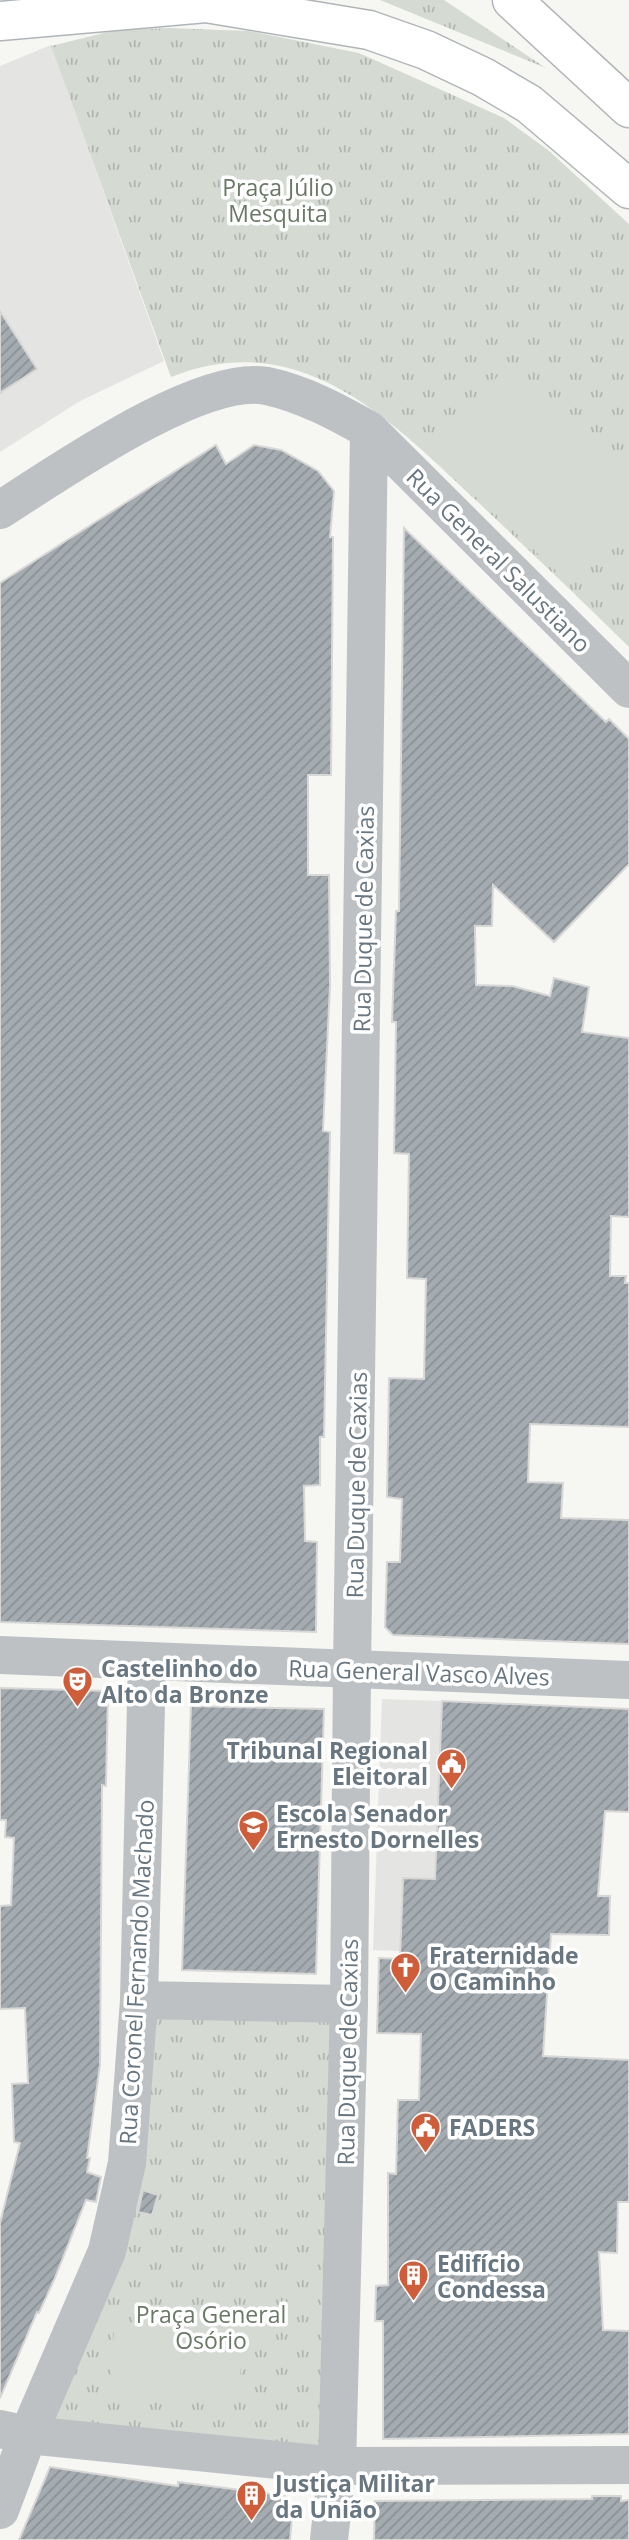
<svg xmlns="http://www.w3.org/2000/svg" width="629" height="2540" viewBox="0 0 629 2540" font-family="'Open Sans',sans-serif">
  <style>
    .built { fill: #e4e5e3 }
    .grass { fill: url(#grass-tufts) }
    .pitch { fill: #d5dad3 }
    .building { fill: url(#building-hatch); stroke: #d7d7d6; stroke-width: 2 }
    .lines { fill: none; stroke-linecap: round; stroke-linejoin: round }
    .secondary-casing { stroke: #b0b5b9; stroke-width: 41 }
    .minor { stroke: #bdc1c4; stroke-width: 38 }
    .tertiary { stroke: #bdc1c4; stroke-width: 38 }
    .secondary { stroke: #fff; stroke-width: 38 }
    .labels { text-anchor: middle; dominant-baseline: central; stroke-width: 7; stroke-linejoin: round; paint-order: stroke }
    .park-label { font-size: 23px; fill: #6a7966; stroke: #fff }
    .street-label { font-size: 23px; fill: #687681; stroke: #fff }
    .poi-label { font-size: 23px; font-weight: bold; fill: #687681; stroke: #fff; text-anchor: start }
  </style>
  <defs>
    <pattern id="grass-tufts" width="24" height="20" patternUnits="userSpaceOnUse" patternTransform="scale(1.75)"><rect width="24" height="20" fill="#d5dad3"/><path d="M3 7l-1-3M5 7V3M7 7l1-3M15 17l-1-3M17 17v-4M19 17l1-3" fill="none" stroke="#b1b5b1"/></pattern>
    <pattern id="building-hatch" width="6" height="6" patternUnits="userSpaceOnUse" patternTransform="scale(1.75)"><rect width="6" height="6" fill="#a5acb1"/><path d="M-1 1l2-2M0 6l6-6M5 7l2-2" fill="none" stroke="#8a9195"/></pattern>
  </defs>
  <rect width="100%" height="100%" fill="#f6f6f3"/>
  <path class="built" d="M 51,45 L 164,361 L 80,401 L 0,452 L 0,66 Z
    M 382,1699 L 528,1704 L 518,1955 L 373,1950 Z"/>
  <path class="grass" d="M 380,0 L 444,0 L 546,68 Z
    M 170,28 L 249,31 L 359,53 L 504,118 L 548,150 L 629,224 L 629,647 C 580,598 529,551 479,503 C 391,421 302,325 171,377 L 51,46 L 116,30 Z
    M 150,2014 L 334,2015 L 322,2453 L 49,2424 Z"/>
  <path class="pitch" d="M 506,367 L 629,484 L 629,517 L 566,580 L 429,451 Z
    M 114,2329 L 243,2338 L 238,2401 L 109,2391 Z"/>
  <path class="building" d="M 0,311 L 37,369 L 0,393 Z
    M 216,445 L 226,464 L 254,445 L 281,450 L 318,471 L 334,491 L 330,537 L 333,537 L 331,775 L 308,775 L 308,875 L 329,875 L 330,986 L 323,1131 L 330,1132 L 324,1437 L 320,1437 L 320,1485 L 304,1486 L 305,1541 L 317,1542 L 316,1632 L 0,1622 L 0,583 Z
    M 404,528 L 606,722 L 609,719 L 629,739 L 629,864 L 554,942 L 493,885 L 492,926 L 475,926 L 476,985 L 512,986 L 550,996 L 554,978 L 589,987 L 582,1032 L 629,1038 L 629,1217 L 611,1216 L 610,1276 L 626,1276 L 625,1283 L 629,1283 L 629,1427 L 530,1424 L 528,1482 L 563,1483 L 561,1518 L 629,1520 L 629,1644 L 393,1635 L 385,1627 L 387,1562 L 400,1562 L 402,1499 L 387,1497 L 389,1378 L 424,1379 L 426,1279 L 407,1278 L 409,1154 L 394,1153 L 396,1022 L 392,1022 L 396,911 L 399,911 Z
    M 0,1688 L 108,1691 L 106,1786 L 102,1785 L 100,2065 L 87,2158 L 90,2158 L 87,2172 L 101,2177 L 96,2202 L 86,2200 L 54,2280 L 39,2313 L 37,2312 L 0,2398 L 0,2223 L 20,2143 L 14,2142 L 12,2084 L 28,2083 L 25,2008 L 0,2009 L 0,1906 L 11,1905 L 14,1838 L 5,1837 L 6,1820 L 0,1820 Z
    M 442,1701 L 629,1709 L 629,1812 L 605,1811 L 598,1896 L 610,1896 L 609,1935 L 551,1934 L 543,2056 L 629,2060 L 629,2202 L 618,2202 L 617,2253 L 599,2252 L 603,2330 L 629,2331 L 629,2434 L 383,2439 L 383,2321 L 375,2321 L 376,2286 L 388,2285 L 388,2173 L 396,2174 L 398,2100 L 419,2100 L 421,2034 L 377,2033 L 379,1958 L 400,1959 L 403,1878 L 435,1879 Z
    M 191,1706 L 324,1709 L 316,1974 L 182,1970 Z
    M 143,2190 L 158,2195 L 152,2215 L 138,2212 Z
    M 50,2467 L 178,2486 L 178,2482 L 286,2496 L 293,2506 L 290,2540 L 19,2540 Z
    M 592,2496 L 621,2496 L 621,2501 L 629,2500 L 629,2540 L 374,2540 L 375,2501 L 592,2499 Z"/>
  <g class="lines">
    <defs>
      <path id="secondary" d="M 512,0 L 629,108
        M 0,21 L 206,3 L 369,30 L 426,50 L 483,77 L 529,104 L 629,189"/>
    </defs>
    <use href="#secondary" class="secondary-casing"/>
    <path class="minor" d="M 0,510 C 57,474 200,373 267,386 C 304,394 337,412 369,430 L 629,689
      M 352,1670 L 369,430
      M 139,2000 L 349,2004
      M 0,2429 L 28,2435 L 337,2466 L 629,2465
      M 0,2510 L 28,2435 L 107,2251 L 127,2163 L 139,2000 L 147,1662"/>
    <path class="tertiary" d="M 0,1655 L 629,1680
      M 329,2540 L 337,2466 L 349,2004 L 352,1670"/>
    <use href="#secondary" class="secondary"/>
  </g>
  <defs>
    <symbol id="theatre-pin" viewBox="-11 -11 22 30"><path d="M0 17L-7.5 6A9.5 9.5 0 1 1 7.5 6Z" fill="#d05d39" stroke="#fff"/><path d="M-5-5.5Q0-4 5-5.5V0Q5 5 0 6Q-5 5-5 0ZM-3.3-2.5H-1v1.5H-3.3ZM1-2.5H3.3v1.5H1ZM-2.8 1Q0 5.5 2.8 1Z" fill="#fff"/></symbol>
    <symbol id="civic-pin" viewBox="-11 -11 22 30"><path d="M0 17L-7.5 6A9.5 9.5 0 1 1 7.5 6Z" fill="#d05d39" stroke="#fff"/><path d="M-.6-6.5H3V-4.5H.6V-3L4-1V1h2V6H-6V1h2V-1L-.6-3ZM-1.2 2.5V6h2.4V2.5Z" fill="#fff"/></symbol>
    <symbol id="school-pin" viewBox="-11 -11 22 30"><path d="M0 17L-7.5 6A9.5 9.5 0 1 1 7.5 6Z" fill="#d05d39" stroke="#fff"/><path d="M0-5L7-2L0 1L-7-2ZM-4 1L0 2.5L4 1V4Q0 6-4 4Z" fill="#fff"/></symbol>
    <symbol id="church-pin" viewBox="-11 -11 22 30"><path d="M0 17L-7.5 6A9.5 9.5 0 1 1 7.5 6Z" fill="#d05d39" stroke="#fff"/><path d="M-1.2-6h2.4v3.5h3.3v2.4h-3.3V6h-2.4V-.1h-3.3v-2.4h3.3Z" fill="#fff"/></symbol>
    <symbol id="building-pin" viewBox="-11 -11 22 30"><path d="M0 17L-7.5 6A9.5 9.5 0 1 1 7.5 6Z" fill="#d05d39" stroke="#fff"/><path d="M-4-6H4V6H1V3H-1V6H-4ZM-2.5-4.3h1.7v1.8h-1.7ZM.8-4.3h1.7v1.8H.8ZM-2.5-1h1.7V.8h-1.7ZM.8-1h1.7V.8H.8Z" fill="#fff"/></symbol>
  </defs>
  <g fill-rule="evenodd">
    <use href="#theatre-pin" x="60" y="1664" width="35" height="47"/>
    <use href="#civic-pin" x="434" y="1746" width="35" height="47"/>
    <use href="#school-pin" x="236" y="1808" width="35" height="47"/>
    <use href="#church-pin" x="388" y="1950" width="35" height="47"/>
    <use href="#civic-pin" x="408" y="2110" width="35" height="47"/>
    <use href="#building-pin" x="396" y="2258" width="35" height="47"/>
    <use href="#building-pin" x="234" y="2478" width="35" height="47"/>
  </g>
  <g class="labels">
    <g class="park-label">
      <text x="278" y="187">Praça Júlio<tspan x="278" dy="26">Mesquita</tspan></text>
      <text x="211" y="2314">Praça General<tspan x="211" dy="26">Osório</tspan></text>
    </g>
    <g class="street-label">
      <text transform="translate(499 560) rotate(45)">Rua General Salustiano</text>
      <text transform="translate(363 919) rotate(-89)">Rua Duque de Caxias</text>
      <text transform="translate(356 1485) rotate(-89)">Rua Duque de Caxias</text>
      <text transform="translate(419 1672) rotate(2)">Rua General Vasco Alves</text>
      <text transform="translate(136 1972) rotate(-87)">Rua Coronel Fernando Machado</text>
      <text transform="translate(347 2052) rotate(-89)">Rua Duque de Caxias</text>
    </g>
    <g class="poi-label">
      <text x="101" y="1668">Castelinho do<tspan x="101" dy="26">Alto da Bronze</tspan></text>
      <text x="428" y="1750" text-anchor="end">Tribunal Regional<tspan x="428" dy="26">Eleitoral</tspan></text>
      <text x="276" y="1813">Escola Senador<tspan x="276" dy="26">Ernesto Dornelles</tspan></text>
      <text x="429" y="1955">Fraternidade<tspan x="429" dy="26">O Caminho</tspan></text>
      <text x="449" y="2127">FADERS</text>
      <text x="437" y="2263">Edifício<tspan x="437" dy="26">Condessa</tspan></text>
      <text x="275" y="2483">Justiça Militar<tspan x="275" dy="26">da União</tspan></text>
    </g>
  </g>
</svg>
